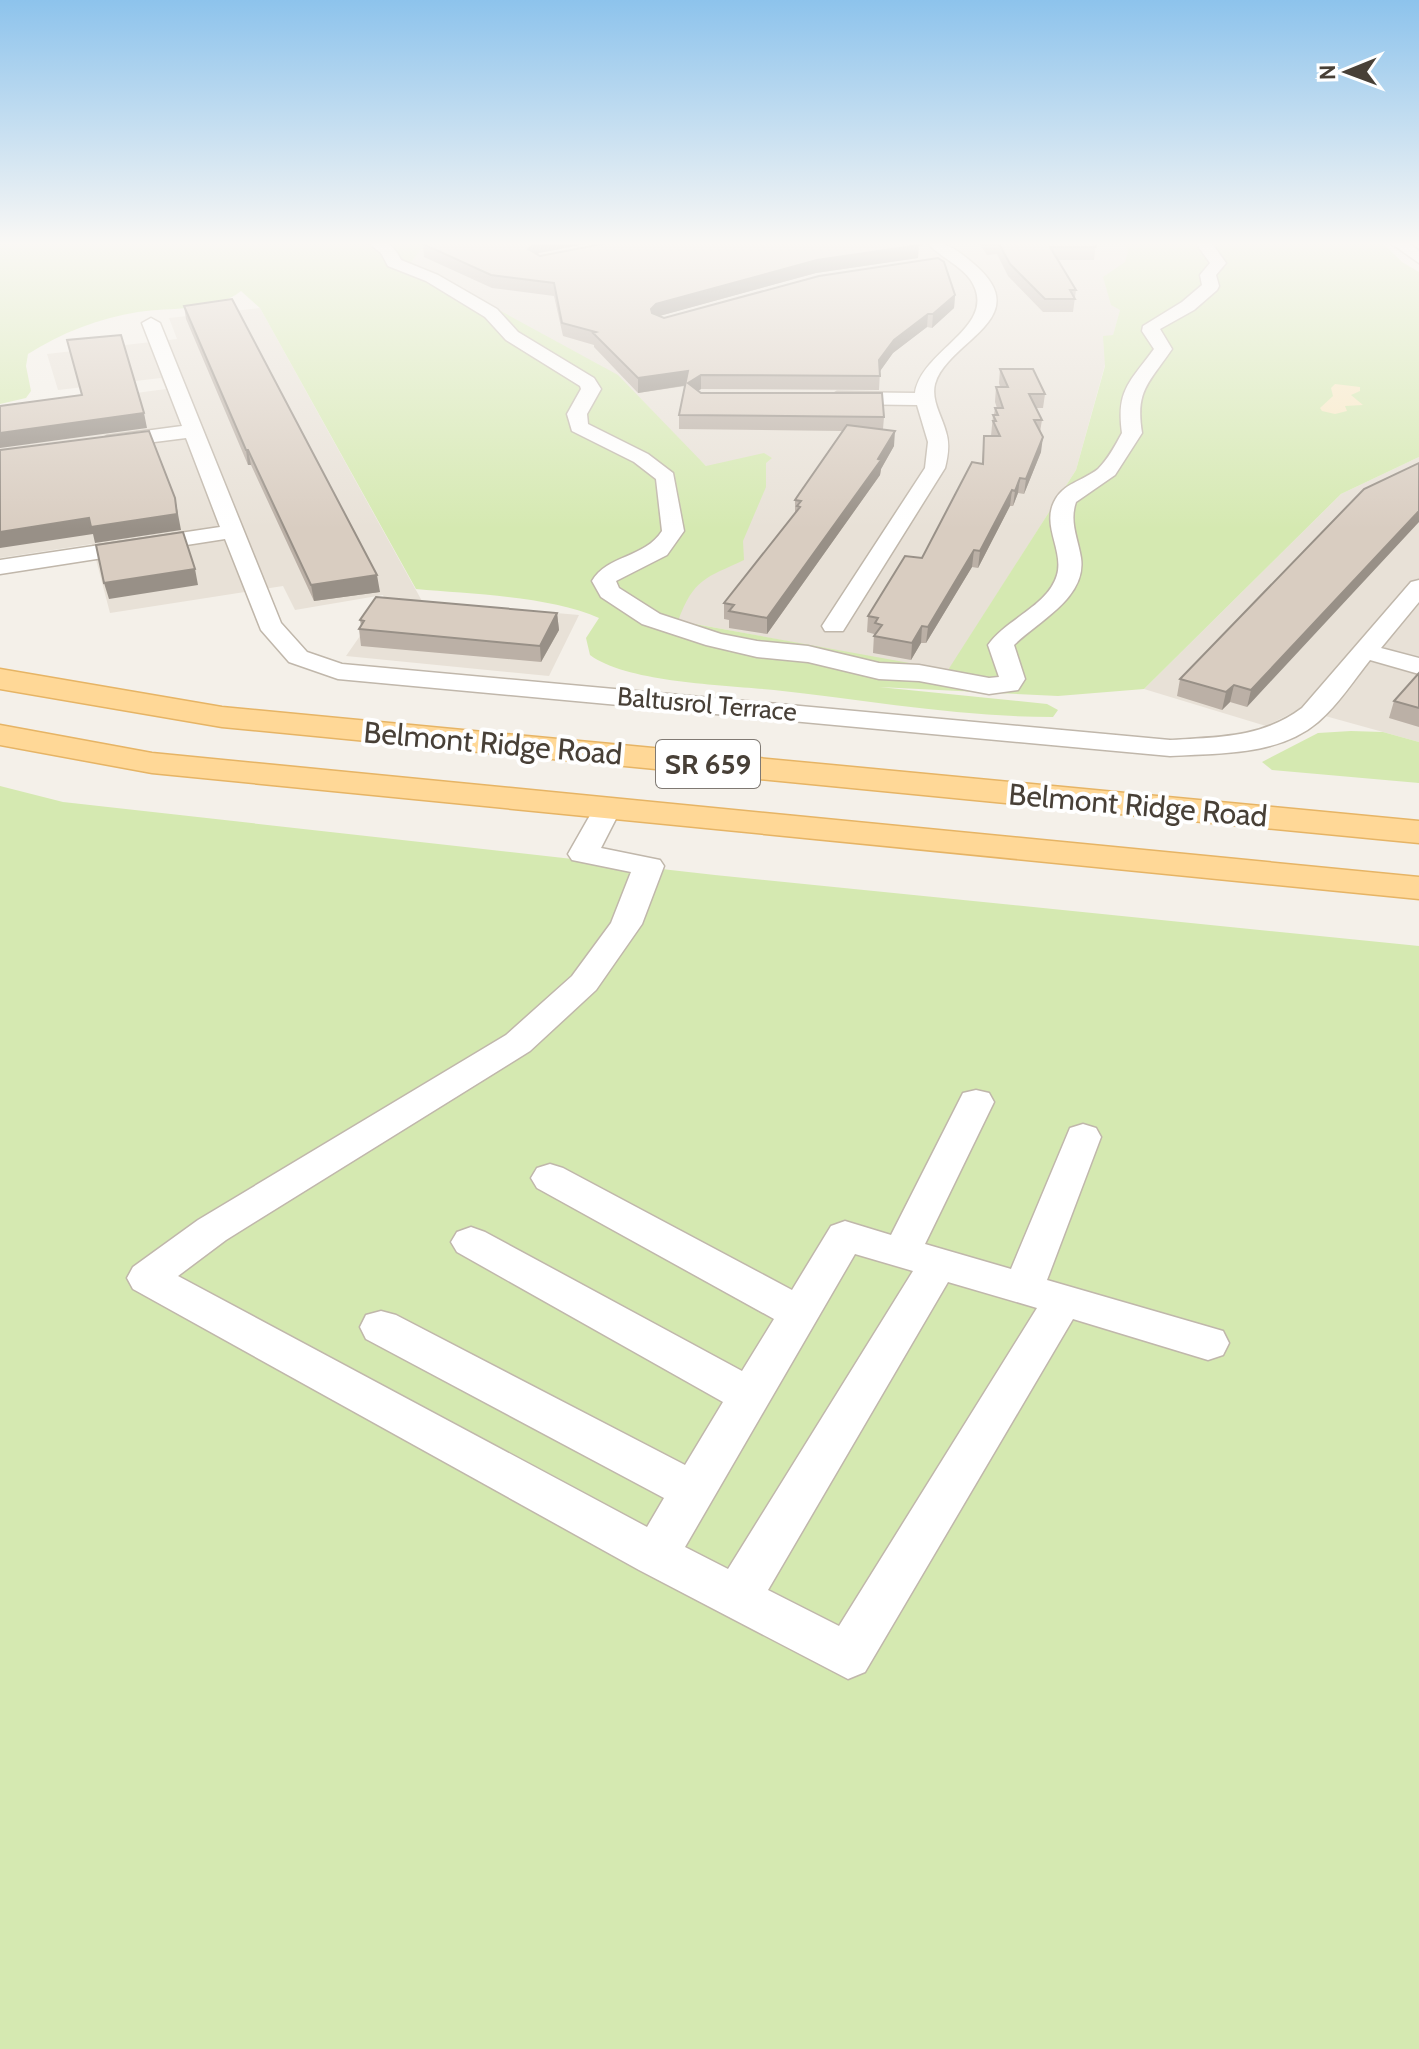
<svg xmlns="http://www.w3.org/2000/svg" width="1419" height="2049" viewBox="0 0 1419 2049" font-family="Cabin,sans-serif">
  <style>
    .residential { fill: #e8e1d7 }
    .green { fill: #d5e9b1 }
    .sand { fill: #f9e9c4 }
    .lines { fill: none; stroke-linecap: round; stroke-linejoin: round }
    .minor-casing { stroke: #c0b7ab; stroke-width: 3 }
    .major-casing { stroke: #e6b465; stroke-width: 3 }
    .minor { fill: #fff; fill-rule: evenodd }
    .major { fill: #ffd897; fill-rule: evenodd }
    .wall { fill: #bbb0a6 }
    .shaded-wall { fill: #989087 }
    .building { fill: #d9cdc1; stroke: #989087; stroke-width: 2 }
    .labels { text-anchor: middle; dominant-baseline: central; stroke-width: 8; stroke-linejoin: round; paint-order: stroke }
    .far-street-label { font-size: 26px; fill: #484037; stroke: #fff }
    .shield { fill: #fff; stroke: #7f7973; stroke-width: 2 }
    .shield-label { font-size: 28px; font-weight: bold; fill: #484037 }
    .street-label { font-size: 30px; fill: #484037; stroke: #fff }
  </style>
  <rect width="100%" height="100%" fill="#f4f0e9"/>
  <path class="residential" d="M 451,242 L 1131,242 L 1133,263 L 1076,470 L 948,671 L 668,619 L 751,511 L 702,462 L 411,262 L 422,247 Z
    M 260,308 L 422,601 L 579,615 L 549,676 L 346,656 L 385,600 L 383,595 L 295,610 L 283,586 L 110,613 L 92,544 L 0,558 L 0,411 L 166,389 L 161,378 L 58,390 L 47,354 L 177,339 L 169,318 Z
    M 1419,457 L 1419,742 L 1300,709 L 1266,726 L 1144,689 L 1341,494 Z"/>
  <path class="green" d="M 0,242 L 451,242 L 423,247 L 411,262 L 618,375 L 706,466 L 764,453 L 772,458 L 766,463 L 766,487 L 743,541 L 744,560 C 706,578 694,578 678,621 L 948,670 L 1076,470 L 1105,366 L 1103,336 L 1113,335 L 1120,310 L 1111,305 L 1103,277 L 1125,262 L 1128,252 L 1124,242 L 1382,242 L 1402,262 L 1419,272 L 1419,457 L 1341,494 L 1144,689 L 1058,696 L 879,687 L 1047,704 L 1058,710 L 1053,717 C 960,717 866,700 774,690 C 726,685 628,683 590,655 L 586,638 L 599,618 C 550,596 470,594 416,589 L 260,308 L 241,291 C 215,312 170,307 138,312 C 99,318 61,333 28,354 L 26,366 L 31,391 L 26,398 L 0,404 Z
    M 1351,731 L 1383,732 L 1419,742 L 1419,783 L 1272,770 L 1262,762 L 1318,733 Z
    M 0,786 L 63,802 L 715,875 L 1419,946 L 1419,2049 L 0,2049 Z"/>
  <path class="sand" d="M 1335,384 L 1360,387 L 1360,391 L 1351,395 L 1363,405 L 1345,406 L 1347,411 L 1335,414 L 1322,411 L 1320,408 L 1333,396 L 1331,388 Z"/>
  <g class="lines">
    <defs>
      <path id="minor" d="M 367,242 C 385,241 393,243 401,260 L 438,275 L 497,309 L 518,332 L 594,378 L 601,389 L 587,414 L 588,424 L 648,454 L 673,473 L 684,531 L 667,555 L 616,581 L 619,588 L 660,614 L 721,634 L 757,641 L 808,646 L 879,663 L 919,665 L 989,678 L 999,677 L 988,645 C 1006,619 1048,606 1057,575 C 1064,551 1042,526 1054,502 C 1063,483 1083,481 1098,469 C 1108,459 1115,446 1122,433 C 1116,390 1130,382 1154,349 L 1142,331 L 1143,326 L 1182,302 L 1202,285 L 1200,275 L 1210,263 L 1195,242 L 1211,242 L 1226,263 L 1216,275 L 1219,286 L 1217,290 L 1194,310 L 1160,329 L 1172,349 C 1149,383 1135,390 1142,433 L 1115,475 L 1076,502 C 1069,522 1078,538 1081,558 C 1087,598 1037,622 1014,645 L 1025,679 L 1018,690 L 989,694 L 919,681 L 879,679 L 808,662 L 757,657 L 706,645 L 642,624 L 601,597 L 592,581 C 607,555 645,558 662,531 L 656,479 L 634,462 L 572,431 L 567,414 L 581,389 L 580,386 L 506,340 L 485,317 L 426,281 L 388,266 L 381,253 Z
        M 927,242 C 947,241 960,252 975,265 C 1037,319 947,341 935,384 C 931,401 942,416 946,432 C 950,444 948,456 945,468 L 843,631 L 825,631 L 822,626 L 925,468 L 928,442 L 917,405 L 837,404 L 827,398 L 837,392 L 915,393 C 921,349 1002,326 970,279 C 959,264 939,257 927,242 Z
        M 1389,242 L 1407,242 L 1419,251 L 1419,263 Z
        M 151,318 L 160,323 L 281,623 L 307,652 L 342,664 L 1170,740 C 1218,737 1262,738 1302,708 L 1411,582 L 1419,580 L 1419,602 L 1381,648 L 1419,658 L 1419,674 L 1370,660 C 1354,680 1338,705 1318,722 C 1278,756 1219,753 1170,756 L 338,679 L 289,662 L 261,630 L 225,539 L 0,574 L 0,560 L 220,527 L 186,438 L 107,448 L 97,442 L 107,436 L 182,426 L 142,323 Z
        M 607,800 L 617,803 L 621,809 L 601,848 L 660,860 L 664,866 L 642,924 L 596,990 L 530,1051 L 226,1240 L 178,1276 L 647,1527 L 664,1498 L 366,1339 L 360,1327 L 366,1315 L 381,1311 L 396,1315 L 685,1465 L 723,1402 L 457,1252 L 451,1242 L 457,1232 L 471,1227 L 485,1232 L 742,1371 L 774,1319 L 537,1188 L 531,1178 L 537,1168 L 550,1164 L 563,1168 L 792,1290 L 831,1226 L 845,1221 L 891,1235 L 963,1093 L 976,1090 L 989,1093 L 994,1102 L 925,1244 L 1011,1269 L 1070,1128 L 1083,1124 L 1096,1128 L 1101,1137 L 1047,1280 L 1223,1331 L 1229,1343 L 1223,1355 L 1208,1360 L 1073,1319 L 865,1672 L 848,1679 L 639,1570 L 133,1289 L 127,1278 L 133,1267 L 198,1220 L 506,1035 L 572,976 L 611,923 L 631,872 L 572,860 L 568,854 L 597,803 ZM 855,1254 L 913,1271 L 728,1569 L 685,1547 ZM 948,1282 L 1037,1308 L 839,1626 L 768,1590 Z"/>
      <path id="major" d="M 0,669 L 222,707 L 1419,821 L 1419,843 L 222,727 L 0,689 Z
        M 0,725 L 152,753 L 1419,877 L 1419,899 L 152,773 L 0,745 Z"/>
    </defs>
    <use href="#minor" class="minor-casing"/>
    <use href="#major" class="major-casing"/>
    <use href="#minor" class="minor"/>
    <use href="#major" class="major"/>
  </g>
  <path class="wall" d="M 978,242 L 1096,242 L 1094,260 L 1058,260 L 1076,290 L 1073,312 L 1043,312 L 1008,276 L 997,254 L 987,255 Z
    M 423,244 L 539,253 L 537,255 L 540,256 L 918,258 L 816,273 L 659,316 L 664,318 L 955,295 L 954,308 L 932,328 L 927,327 L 893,353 L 880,371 L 879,390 L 701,389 L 698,391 L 701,393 L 884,417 L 883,429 L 894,446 L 881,469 L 880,475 L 767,634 L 729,628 L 729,620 L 724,619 L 724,603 L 795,513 L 795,500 L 842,431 L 679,429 L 679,415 L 685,386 L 638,393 L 594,347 L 594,345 L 563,336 L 554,296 L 492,288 L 424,257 Z
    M 184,306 L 380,592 L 314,601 L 251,465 L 248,465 L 186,319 Z
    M 1000,369 L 1045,394 L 1043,408 L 1036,408 L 1042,420 L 1040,432 L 1041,452 L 1024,494 L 1018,493 L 1013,506 L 1010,506 L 978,568 L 972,567 L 926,643 L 921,643 L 911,660 L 873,653 L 874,634 L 867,632 L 868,616 L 922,558 L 982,464 L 984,436 L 991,436 L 993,415 L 994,415 L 995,408 L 997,408 L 995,402 L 996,387 L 1000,387 L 999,383 Z
    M 1364,489 L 1247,707 L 1230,702 L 1222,710 L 1177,696 L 1180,679 Z
    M 557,613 L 559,630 L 541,662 L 361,646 L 359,629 L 361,626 L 360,620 Z
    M 1419,673 L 1419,727 L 1389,718 L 1394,701 Z"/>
  <path class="shaded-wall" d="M 537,242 L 597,242 L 539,253 L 529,262 L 528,249 Z
    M 919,245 L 918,258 L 816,273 L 656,317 L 652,322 L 651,309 L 656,304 L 817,260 Z
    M 955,295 L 954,308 L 932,328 L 933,314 Z
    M 928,314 L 927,327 L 893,353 L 878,374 L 879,360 L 894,340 Z
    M 688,371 L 701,375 L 701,389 L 688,397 L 688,385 L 638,393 L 638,378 Z
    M 144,413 L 147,428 L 0,448 L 0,433 Z
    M 895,431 L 894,446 L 881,469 L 880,475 L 767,634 L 767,618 L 878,459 Z
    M 1043,437 L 1041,452 L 1024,494 L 1026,479 Z
    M 246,450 L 248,450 L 251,465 L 248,465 Z
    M 1020,478 L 1018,493 L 1013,506 L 1015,491 Z
    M 1012,490 L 1010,506 L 978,568 L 980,551 Z
    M 175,498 L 181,530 L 95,543 L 93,534 L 0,548 L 0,532 Z
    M 1419,511 L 1419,522 L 1247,707 L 1251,690 Z
    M 974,550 L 972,567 L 926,643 L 928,627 Z
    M 195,569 L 198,585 L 109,599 L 104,583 Z
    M 377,575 L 380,592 L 314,601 L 311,585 Z
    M 557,613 L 559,630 L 541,662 L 540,646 Z
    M 922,626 L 921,643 L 911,660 L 912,643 Z
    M 1234,685 L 1230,702 L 1222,710 L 1226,692 Z"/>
  <path class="building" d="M 434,242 L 537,242 L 528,249 L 540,256 L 612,242 L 913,242 L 919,245 L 817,260 L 656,304 L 651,309 L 652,313 L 664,318 L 819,276 L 938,258 L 944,262 L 955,295 L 933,314 L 928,314 L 894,340 L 879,360 L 880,376 L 701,375 L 688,383 L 701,393 L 882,393 L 884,417 L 679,415 L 688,371 L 638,378 L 593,333 L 596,332 L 562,323 L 554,283 L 491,275 L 423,244 Z
    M 988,242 L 1096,242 L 1096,247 L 1050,247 L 1076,290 L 1070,290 L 1075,299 L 1045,299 L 1010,264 L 998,242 Z
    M 232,299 L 377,575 L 311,585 L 248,450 L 246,450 L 184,306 Z
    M 121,335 L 144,413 L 0,433 L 0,406 L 82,395 L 67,340 Z
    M 1000,369 L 1033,369 L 1045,394 L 1029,394 L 1042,420 L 1034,420 L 1043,437 L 1026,479 L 1020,478 L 1015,491 L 1012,490 L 980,551 L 974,550 L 928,627 L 922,626 L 912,643 L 874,636 L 882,625 L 875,623 L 878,618 L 868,616 L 905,556 L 922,558 L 972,462 L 983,464 L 984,436 L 1000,436 L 993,421 L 996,421 L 993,415 L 998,415 L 995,408 L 1003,408 L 996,387 L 1008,387 Z
    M 847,425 L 895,431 L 878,459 L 881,460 L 767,618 L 729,611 L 734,605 L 724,603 L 800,507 L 797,506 L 801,501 L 795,500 L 799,494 Z
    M 149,431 L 175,498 L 177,514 L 91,527 L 89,518 L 0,532 L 0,450 Z
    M 1419,463 L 1419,511 L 1251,690 L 1234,685 L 1226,692 L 1180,679 L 1364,489 Z
    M 183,532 L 195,569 L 104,583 L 96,545 Z
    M 376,597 L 557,613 L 540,646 L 359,629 L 364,621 L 360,620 Z
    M 1419,673 L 1419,708 L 1394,701 Z"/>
  <linearGradient id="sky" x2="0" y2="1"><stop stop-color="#8dc3ec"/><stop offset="0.46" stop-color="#faf8f5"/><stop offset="1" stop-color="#faf8f5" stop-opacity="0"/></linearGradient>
  <rect width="1419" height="529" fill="url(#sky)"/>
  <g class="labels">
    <g class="far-street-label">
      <text transform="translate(707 704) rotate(5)">Baltusrol Terrace</text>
    </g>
    <rect class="shield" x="656" y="740" width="104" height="48" rx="6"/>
    <g class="shield-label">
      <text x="708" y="764">SR 659</text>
    </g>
    <g class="street-label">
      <text transform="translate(493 743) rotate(5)">Belmont Ridge Road</text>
      <text transform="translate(1138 805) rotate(5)">Belmont Ridge Road</text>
    </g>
  </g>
  <g transform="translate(1347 72) rotate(269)" stroke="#ffffff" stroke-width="6" paint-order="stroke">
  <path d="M0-6L14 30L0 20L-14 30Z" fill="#484037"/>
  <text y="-12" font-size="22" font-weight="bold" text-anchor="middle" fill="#484037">N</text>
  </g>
</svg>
